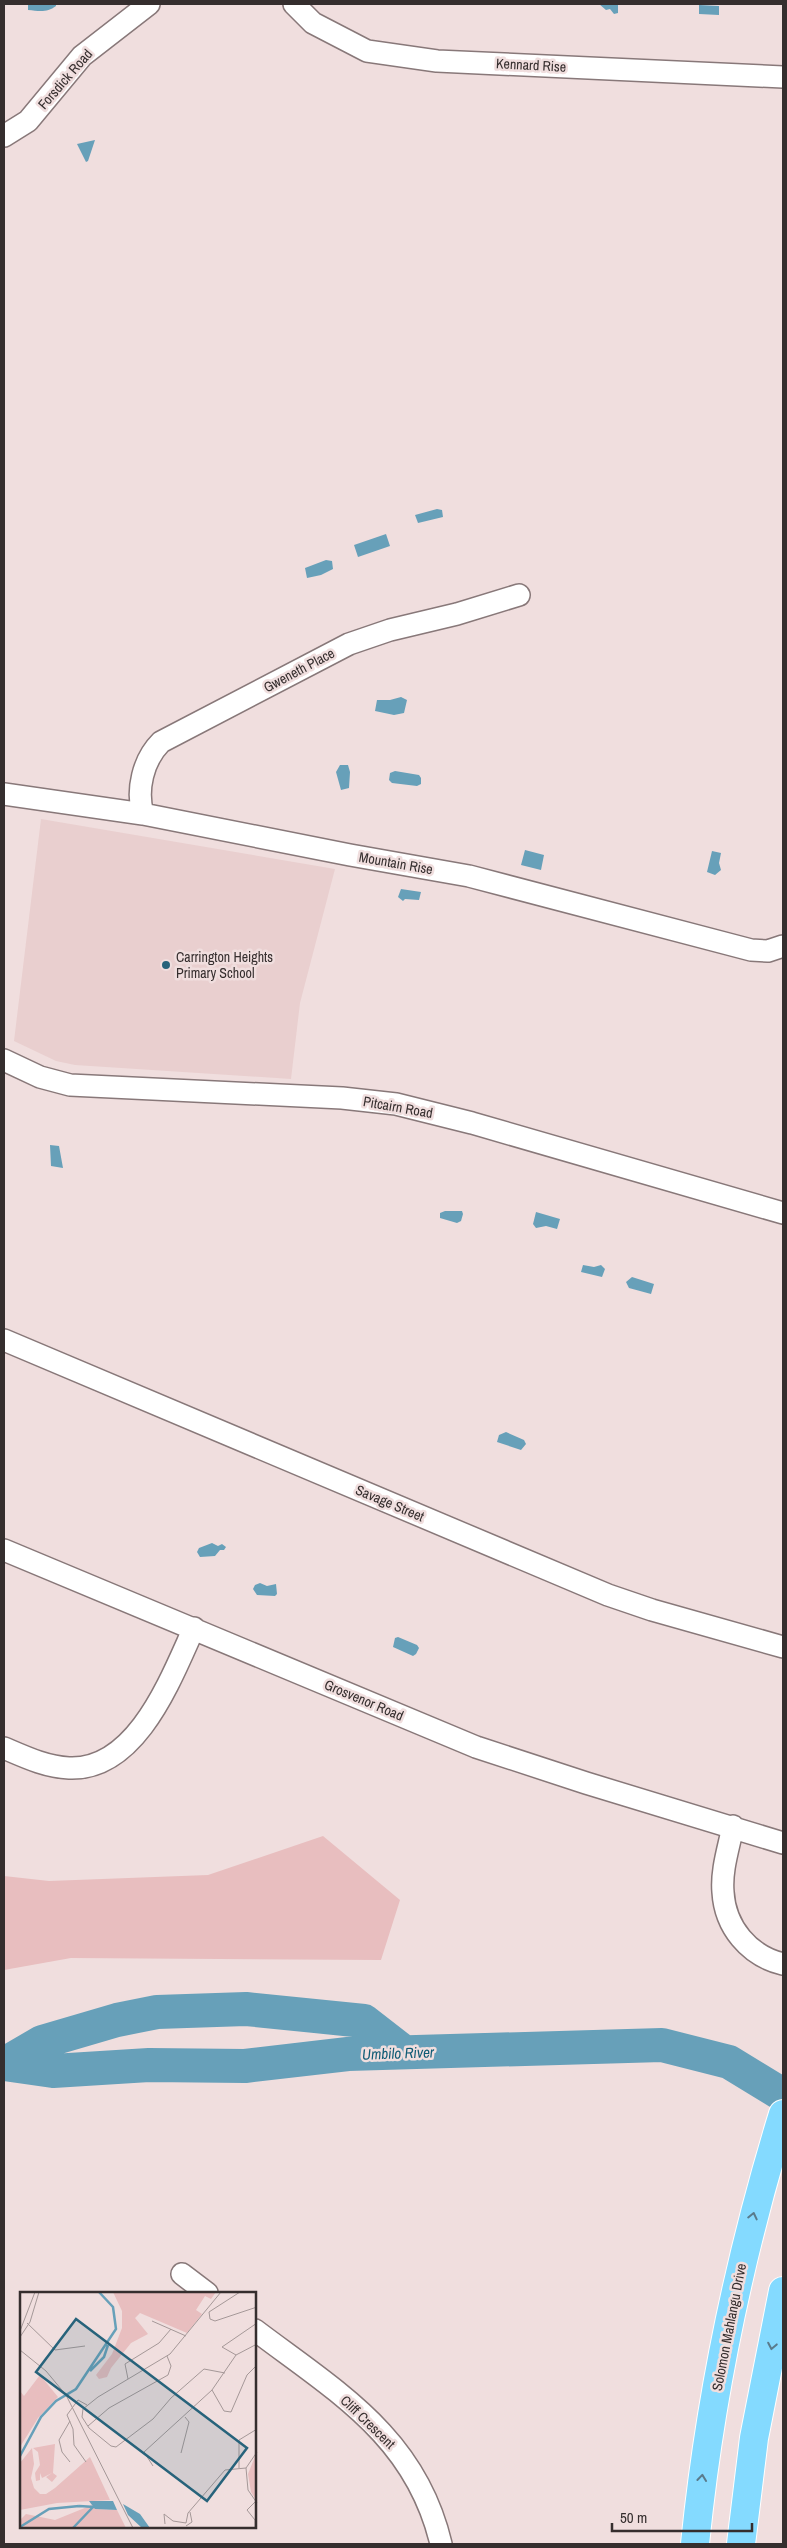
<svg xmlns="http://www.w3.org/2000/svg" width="787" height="2548" viewBox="0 0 787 2548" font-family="'Archivo Narrow',sans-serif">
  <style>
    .built { fill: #e9cfcf }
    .green { fill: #e8bebf }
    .water { fill: #67a0b9 }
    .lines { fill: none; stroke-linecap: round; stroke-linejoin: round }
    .river { stroke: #67a0b9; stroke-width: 34 }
    .street-casing { stroke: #887879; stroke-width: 24 }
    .highway-casing { stroke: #fff; stroke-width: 30 }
    .street { stroke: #fff; stroke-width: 21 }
    .highway { stroke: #84daff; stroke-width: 28 }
    .oneway { stroke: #597b8c }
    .poi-dot { fill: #27637b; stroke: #f0dede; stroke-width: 2 }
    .labels { text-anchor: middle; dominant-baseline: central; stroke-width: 5; stroke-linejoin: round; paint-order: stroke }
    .street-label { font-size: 14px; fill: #352e2e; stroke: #f0dede }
    .poi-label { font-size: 14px; fill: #352e2e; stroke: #f0dede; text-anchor: start }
    .water-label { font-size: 15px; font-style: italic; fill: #0f5b75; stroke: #f0dede }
    .inset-river { fill: none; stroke: #67a0b9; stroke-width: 2.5 }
    .inset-road { fill: none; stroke: #a59898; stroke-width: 1 }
    .view { fill: #27637b; fill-opacity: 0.15; stroke: #27637b; stroke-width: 2.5 }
    .inset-edge { fill: none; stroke: #352e2e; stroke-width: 2.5 }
  </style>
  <rect width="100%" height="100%" fill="#f0dede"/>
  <path class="built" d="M 41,819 L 335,869 L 300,1003 L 291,1079 L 75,1065 L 56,1061 L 14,1041 Z"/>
  <path class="green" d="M 323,1836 L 400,1900 L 381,1960 L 71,1958 L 4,1970 L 4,1876 L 49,1881 L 208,1875 Z"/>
  <path class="water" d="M 28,4 L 56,4 L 56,6 C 47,13 39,11 28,10 Z
    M 599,4 L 618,4 L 618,13 L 614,14 L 610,9 L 606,10 Z
    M 699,5 L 719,6 L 719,15 L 699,14 Z
    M 95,140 L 88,161 L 86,162 L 77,144 Z
    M 437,509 L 442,510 L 443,517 L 418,523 L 415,515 Z
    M 386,534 L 390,546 L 358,557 L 354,545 Z
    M 326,560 L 332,561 L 333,569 L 321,575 L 307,578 L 305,568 Z
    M 401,697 L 407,700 L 404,713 L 394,715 L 375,711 L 377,700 L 390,700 Z
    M 340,765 L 348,765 L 350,772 L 349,788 L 341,790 L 336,772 Z
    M 395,771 L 419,775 L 421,778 L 421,784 L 417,786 L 392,783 L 389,780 L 390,773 Z
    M 525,850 L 544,855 L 541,870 L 521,865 Z
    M 712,851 L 721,853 L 719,863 L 721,870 L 715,875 L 707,872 Z
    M 401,889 L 421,892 L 419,900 L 405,899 L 403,901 L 398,897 Z
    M 50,1145 L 59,1146 L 63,1168 L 51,1166 Z
    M 445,1211 L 462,1211 L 463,1214 L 461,1221 L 457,1223 L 440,1218 L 440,1213 Z
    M 536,1212 L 560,1219 L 557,1229 L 546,1226 L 536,1228 L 533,1224 Z
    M 583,1265 L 594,1267 L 601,1265 L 605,1269 L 602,1277 L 581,1272 Z
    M 632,1277 L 654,1284 L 651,1294 L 629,1288 L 626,1282 Z
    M 506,1432 L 524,1440 L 526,1444 L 521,1450 L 497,1442 L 499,1435 Z
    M 212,1543 L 218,1546 L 222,1544 L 226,1547 L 224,1550 L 220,1550 L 215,1556 L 200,1557 L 197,1552 L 199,1548 Z
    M 260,1583 L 267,1586 L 276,1584 L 277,1594 L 275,1596 L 257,1595 L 253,1589 L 255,1585 Z
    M 398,1637 L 417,1645 L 419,1648 L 416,1654 L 413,1656 L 393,1647 L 395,1638 Z"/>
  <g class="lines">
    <path class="river" d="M 4,2064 L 53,2071 L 149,2065 L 245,2066 L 348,2054 L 662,2045 L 729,2062 L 783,2095
      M 4,2064 L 42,2042 L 117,2020 L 157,2012 L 246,2009 L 364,2021 L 404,2052"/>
    <defs>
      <path id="street" d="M 294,4 L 313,23 L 367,51 L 437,61 L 783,77
        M 4,136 L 28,121 L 82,56 L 149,4
        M 4,794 L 143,814 L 350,855 L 469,876 L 751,950 L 768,951 L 783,946
        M 143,814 C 136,790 143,760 161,742 L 349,644 L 390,630 L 457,614 L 519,595
        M 4,1060 L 40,1077 L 70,1085 L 342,1098 L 396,1104 L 472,1123 L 783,1213
        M 4,1340 L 608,1595 L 652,1610 L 783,1647
        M 4,1550 L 476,1747 L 586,1783 L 783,1843
        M 4,1748 C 25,1757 46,1767 69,1768 C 137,1771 171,1678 194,1628
        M 733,1826 C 729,1847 721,1870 723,1892 C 725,1927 749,1956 783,1964
        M 182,2274 L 207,2293
        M 255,2330 C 337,2392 416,2437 441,2544"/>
      <path id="highway" d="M 695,2544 C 710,2395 739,2257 783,2114
        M 741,2544 L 754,2438 L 783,2291"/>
    </defs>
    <use href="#street" class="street-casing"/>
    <use href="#highway" class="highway-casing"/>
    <use href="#street" class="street"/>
    <use href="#highway" class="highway"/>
  </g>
  <defs><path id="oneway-chevron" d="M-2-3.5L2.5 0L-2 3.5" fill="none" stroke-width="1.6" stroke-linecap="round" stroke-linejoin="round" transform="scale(1.25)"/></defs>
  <g class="oneway">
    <use href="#oneway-chevron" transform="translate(753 2216) rotate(-77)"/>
    <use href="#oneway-chevron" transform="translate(772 2346) rotate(101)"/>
    <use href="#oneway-chevron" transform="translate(702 2478) rotate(-84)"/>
  </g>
  <circle class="poi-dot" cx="166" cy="965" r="5"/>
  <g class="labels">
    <g class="street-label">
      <text transform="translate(531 65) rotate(3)">Kennard Rise</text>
      <text transform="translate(65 79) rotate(-49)">Forsdick Road</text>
      <text transform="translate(299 670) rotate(-28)">Gweneth Place</text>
      <text transform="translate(396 863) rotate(10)">Mountain Rise</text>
      <text transform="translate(398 1107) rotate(10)">Pitcairn Road</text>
      <text transform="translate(390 1503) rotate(23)">Savage Street</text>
      <text transform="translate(364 1700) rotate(23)">Grosvenor Road</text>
      <text transform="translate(729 2327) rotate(-79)">Solomon Mahlangu Drive</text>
      <text transform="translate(368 2422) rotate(44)">Cliff Crescent</text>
    </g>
    <g class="poi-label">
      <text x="176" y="957">Carrington Heights<tspan x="176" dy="16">Primary School</tspan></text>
    </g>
    <g class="water-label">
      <text transform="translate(398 2053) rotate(-2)">Umbilo River</text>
    </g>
  </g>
  <g transform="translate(20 2292)">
    <rect width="236" height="236" fill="#f0dede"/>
    <path d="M 93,0 L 196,0 L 191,7 L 185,4 L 176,18 L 182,22 L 167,41 L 120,21 L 115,26 L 128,42 L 111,51 L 91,76 L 87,85 L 79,87 L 76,83 L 92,62 L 102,36 L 102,19 ZM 20,83 L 38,105 L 18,126 L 0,155 L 0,99 L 4,104 ZM 35,152 L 33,181 L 37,184 L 32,190 L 26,185 L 32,181 L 22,186 L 20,181 L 20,188 L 16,189 L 15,181 L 20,173 L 18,160 L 13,156 ZM 12,156 L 14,172 L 11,186 L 14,196 L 20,202 L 26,202 L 35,196 L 70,165 L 90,208 L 37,211 L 0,218 L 0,171 ZM 236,162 L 236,208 L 231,200 L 228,182 ZM 72,213 L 75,217 L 97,218 L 106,236 L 0,236 L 0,228 L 6,222 L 35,228 Z" fill="#e8bebf"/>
    <path d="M 69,209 L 93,209 L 97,218 L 75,217 ZM 103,212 L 120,222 L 130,236 L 122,236 L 108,223 Z" fill="#67a0b9"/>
    <path class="inset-river" d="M 70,79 L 84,65 L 88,53M 0,164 L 21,125 L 36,109 L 56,97 L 96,37 L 93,15 L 79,0M 59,214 L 75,215M 0,235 L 29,217 L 59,214M 53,236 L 73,215"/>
    <path class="inset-road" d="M 201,0 L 150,62 L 78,105 L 63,117 L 62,125 L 69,136 L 91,154 L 96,155 L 133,127 L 151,106 L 184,77 L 205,81M 189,20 L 190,27 L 195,29 L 237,15M 189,20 L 220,0M 132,29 L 166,44M 7,31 L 35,58 L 65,54M 237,31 L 202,55 L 216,63 L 237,52M 0,39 L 15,0M 0,45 L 10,30 L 19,0M 0,58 L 26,79 L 46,103 L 113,236M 108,87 L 105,72 L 139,51 L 151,37M 192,98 L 204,119 L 211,120 L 227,83 L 237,73M 50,129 L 39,148 L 42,160 L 50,170M 68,134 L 89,116 L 148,83 L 151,74 L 147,64M 237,160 L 226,176 L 228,198 L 237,211M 161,161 L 169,130 L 165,125M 66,170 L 54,153 L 53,137 L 47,123 L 58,108 L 67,113M 133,174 L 124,160 L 192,98 L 216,63M 219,176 L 219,148 L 237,137M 235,210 L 227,218 L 235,228 L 235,236M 145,232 L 144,222 L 153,229 L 166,231 L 168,221 L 205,178 L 226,176M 166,234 L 172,230 L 170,220"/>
    <path class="view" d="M 56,27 L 227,156 L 187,209 L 16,80 Z"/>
    <rect width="236" height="236" class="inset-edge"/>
  </g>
  <rect width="787" height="2548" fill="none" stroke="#352e2e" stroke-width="10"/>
  <path d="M612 2523v8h140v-8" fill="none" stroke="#352e2e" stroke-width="2.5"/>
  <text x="620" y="2523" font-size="15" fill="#352e2e" stroke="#f0dede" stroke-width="4" paint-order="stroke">50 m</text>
</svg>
